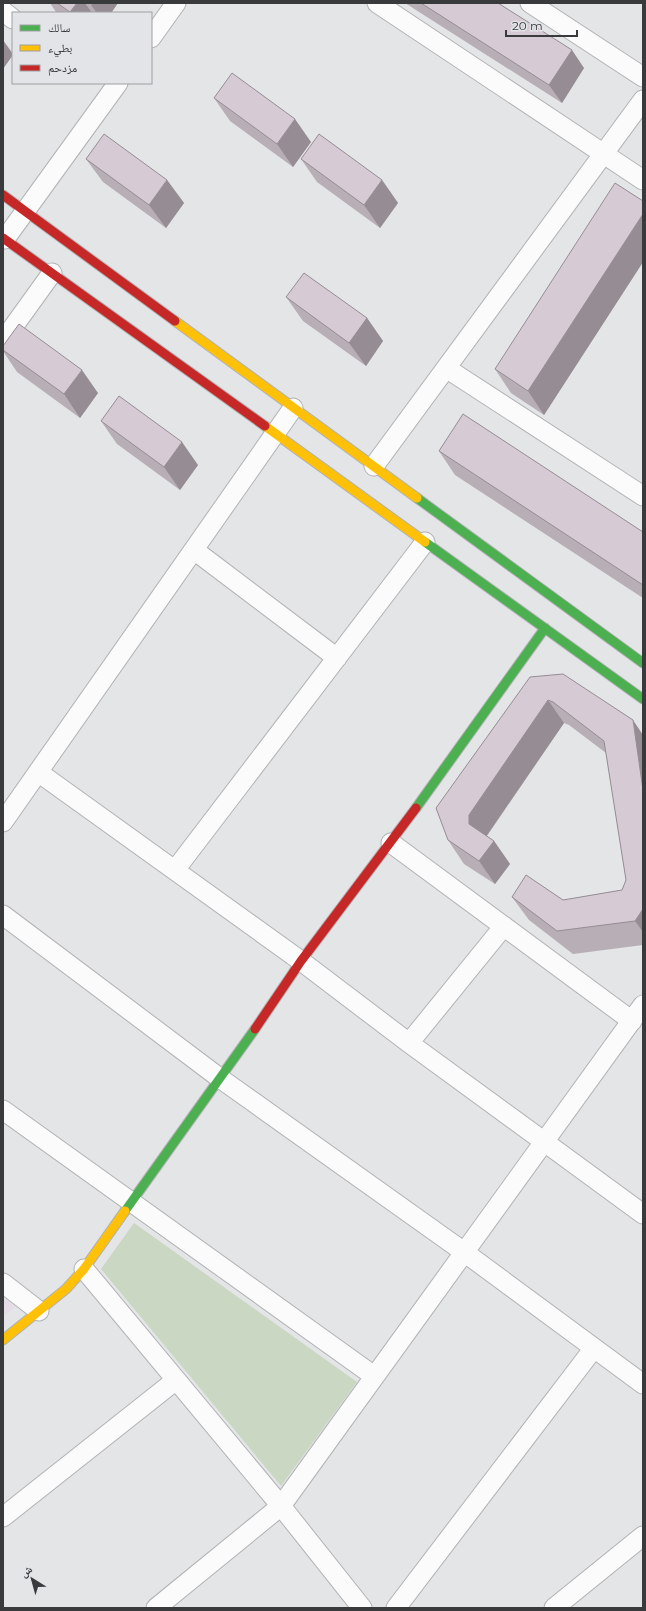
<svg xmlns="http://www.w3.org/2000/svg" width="646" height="1611" viewBox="0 0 646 1611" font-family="Montserrat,'Noto Naskh Arabic',sans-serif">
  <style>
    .education { fill: #e4dce6 }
    .green { fill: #cad7c2 }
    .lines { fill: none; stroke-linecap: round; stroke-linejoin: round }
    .street-casing { stroke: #b1b2b4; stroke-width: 21 }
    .fast-casing { stroke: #b1b2b4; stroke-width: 11 }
    .slow-casing { stroke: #b1b2b4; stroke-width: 11 }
    .jam-casing { stroke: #b1b2b4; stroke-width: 11 }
    .street { stroke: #fbfbfb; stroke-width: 19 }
    .fast { stroke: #4caf50; stroke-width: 9 }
    .slow { stroke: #ffc107; stroke-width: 9 }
    .jam { stroke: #c62828; stroke-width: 9 }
    .wall { fill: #b8aeb6 }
    .shaded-wall { fill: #968d94 }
    .building { fill: #d6cad4; stroke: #968d94 }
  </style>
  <rect width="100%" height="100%" fill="#e3e5e7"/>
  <path class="education" d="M 3,1298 L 16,1307 L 3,1316 Z"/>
  <path class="green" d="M 134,1223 L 357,1382 L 281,1486 L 101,1269 Z"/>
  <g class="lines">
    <defs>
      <path id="street" d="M 377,3 L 643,180
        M 530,3 L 643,77
        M 3,11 L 13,19
        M 151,38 L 176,3
        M 5,239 L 118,83
        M 3,341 L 52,273
        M 446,368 L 643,496
        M 374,466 L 643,100
        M 194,550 L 337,658
        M 38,772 L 301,961 L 409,1043 L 643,1214
        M 3,822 L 293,408
        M 391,843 L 632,1021
        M 175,870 L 425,542
        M 3,915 L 221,1079 L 464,1252 L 643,1384
        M 409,1043 L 504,926
        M 3,1110 L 374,1376
        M 84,1269 L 281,1506 L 362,1608
        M 3,1283 L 39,1311
        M 3,1517 L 176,1380
        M 156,1608 L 281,1506 L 643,1005
        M 396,1608 L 594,1348
        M 554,1608 L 643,1536"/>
      <path id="fast" d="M 417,498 L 643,663
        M 425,542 L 643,699
        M 416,808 L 545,628
        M 125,1211 L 255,1029"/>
      <path id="slow" d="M 175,321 L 417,498
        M 265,426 L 425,542
        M 3,1340 L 66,1289 L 84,1269 L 125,1211"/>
      <path id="jam" d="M 3,195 L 175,321
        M 3,238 L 265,426
        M 255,1029 L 301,961 L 416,808"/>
    </defs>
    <use href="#street" class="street-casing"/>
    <use href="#fast" class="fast-casing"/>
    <use href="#slow" class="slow-casing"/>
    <use href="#jam" class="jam-casing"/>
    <use href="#street" class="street"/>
    <use href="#fast" class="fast"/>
    <use href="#slow" class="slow"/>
    <use href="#jam" class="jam"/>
  </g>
  <path class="wall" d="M 50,3 L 118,3 L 111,13 L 58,13 L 56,12 Z
    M 405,3 L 498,3 L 584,68 L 562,103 Z
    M 214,98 L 311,142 L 293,167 L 230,121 Z
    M 86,159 L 167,180 L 184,203 L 166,228 L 103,182 Z
    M 301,159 L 382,180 L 398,203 L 380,228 L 317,182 Z
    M 643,201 L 643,262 L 544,415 L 511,393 L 495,369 Z
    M 286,297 L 367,318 L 383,341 L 366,366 L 303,321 Z
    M 3,346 L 98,393 L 80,418 L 17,372 L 3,351 Z
    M 101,421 L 198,465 L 180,490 L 117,444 Z
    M 439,451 L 643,532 L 643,598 L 455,475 Z
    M 530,677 L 643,735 L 643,945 L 573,954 L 529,920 L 512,897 L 563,900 L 622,890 L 626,880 L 606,753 L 569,725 L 564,723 L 487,836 L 494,841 L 510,864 L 495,884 L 464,864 L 448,840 Z"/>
  <path class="shaded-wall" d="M 77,3 L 85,3 L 92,13 L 70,13 L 70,12 Z
    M 93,3 L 118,3 L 111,13 L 97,13 L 91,5 Z
    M 3,40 L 13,54 L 13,55 L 3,69 Z
    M 572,50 L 584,68 L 562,103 L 549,85 Z
    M 295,119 L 311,142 L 293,167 L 277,144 Z
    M 167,180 L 184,203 L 166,228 L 149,205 Z
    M 382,180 L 398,203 L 380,228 L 364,205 Z
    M 643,214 L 643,262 L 544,415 L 528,391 Z
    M 367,318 L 383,341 L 366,366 L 349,343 Z
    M 82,370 L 98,393 L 80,418 L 64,394 Z
    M 182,442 L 198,465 L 180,490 L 164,467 Z
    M 548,700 L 564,723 L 485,838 L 469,824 L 469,815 Z
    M 633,720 L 643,735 L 643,790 Z
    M 494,841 L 510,864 L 495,884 L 479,861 Z
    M 643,909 L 643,932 L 635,921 Z"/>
  <path class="building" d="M 57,3 L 77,3 L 70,12 Z
    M 421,3 L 498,3 L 572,50 L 549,85 Z
    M 232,73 L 295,119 L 277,144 L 214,98 Z
    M 104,134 L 167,180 L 149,205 L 86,159 Z
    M 319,134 L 382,180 L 364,205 L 301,159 Z
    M 615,183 L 643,201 L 643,214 L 528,391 L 495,369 Z
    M 304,273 L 367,318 L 349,343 L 286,297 Z
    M 19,324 L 82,370 L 64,394 L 3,350 L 3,346 Z
    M 119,396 L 182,442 L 164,467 L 101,421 Z
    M 463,414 L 643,532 L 643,585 L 439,451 Z
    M 563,674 L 633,720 L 643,790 L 643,909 L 635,921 L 557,931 L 512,897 L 526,875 L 563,900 L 622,890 L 626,880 L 604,741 L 553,702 L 548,700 L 469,815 L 469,824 L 494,841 L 479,861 L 448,840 L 436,808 L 530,677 Z"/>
  <rect width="646" height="1611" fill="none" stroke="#393a3b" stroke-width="8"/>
  <rect x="12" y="12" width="140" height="72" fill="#e2e4e8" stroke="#9ea0a3"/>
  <rect x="20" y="25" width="20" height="6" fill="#4caf50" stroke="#9ea0a3"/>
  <text x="48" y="32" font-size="12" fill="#393a3b">سالك</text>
  <rect x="20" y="45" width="20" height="6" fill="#ffc107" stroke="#9ea0a3"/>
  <text x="48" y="52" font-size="12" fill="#393a3b">بطيء</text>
  <rect x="20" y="65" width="20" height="6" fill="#c62828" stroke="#9ea0a3"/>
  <text x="48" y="72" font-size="12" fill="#393a3b">مزدحم</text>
  <g transform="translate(32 1579) rotate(323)" stroke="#e2e4e8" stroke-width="3" paint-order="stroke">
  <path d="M0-3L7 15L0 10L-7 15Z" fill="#393a3b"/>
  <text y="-6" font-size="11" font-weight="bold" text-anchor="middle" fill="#393a3b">ش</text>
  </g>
  <path d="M506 30v6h71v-6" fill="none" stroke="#393a3b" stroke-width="2"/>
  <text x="512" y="30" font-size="12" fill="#393a3b" stroke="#e2e4e8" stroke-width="3" paint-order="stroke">20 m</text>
</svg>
